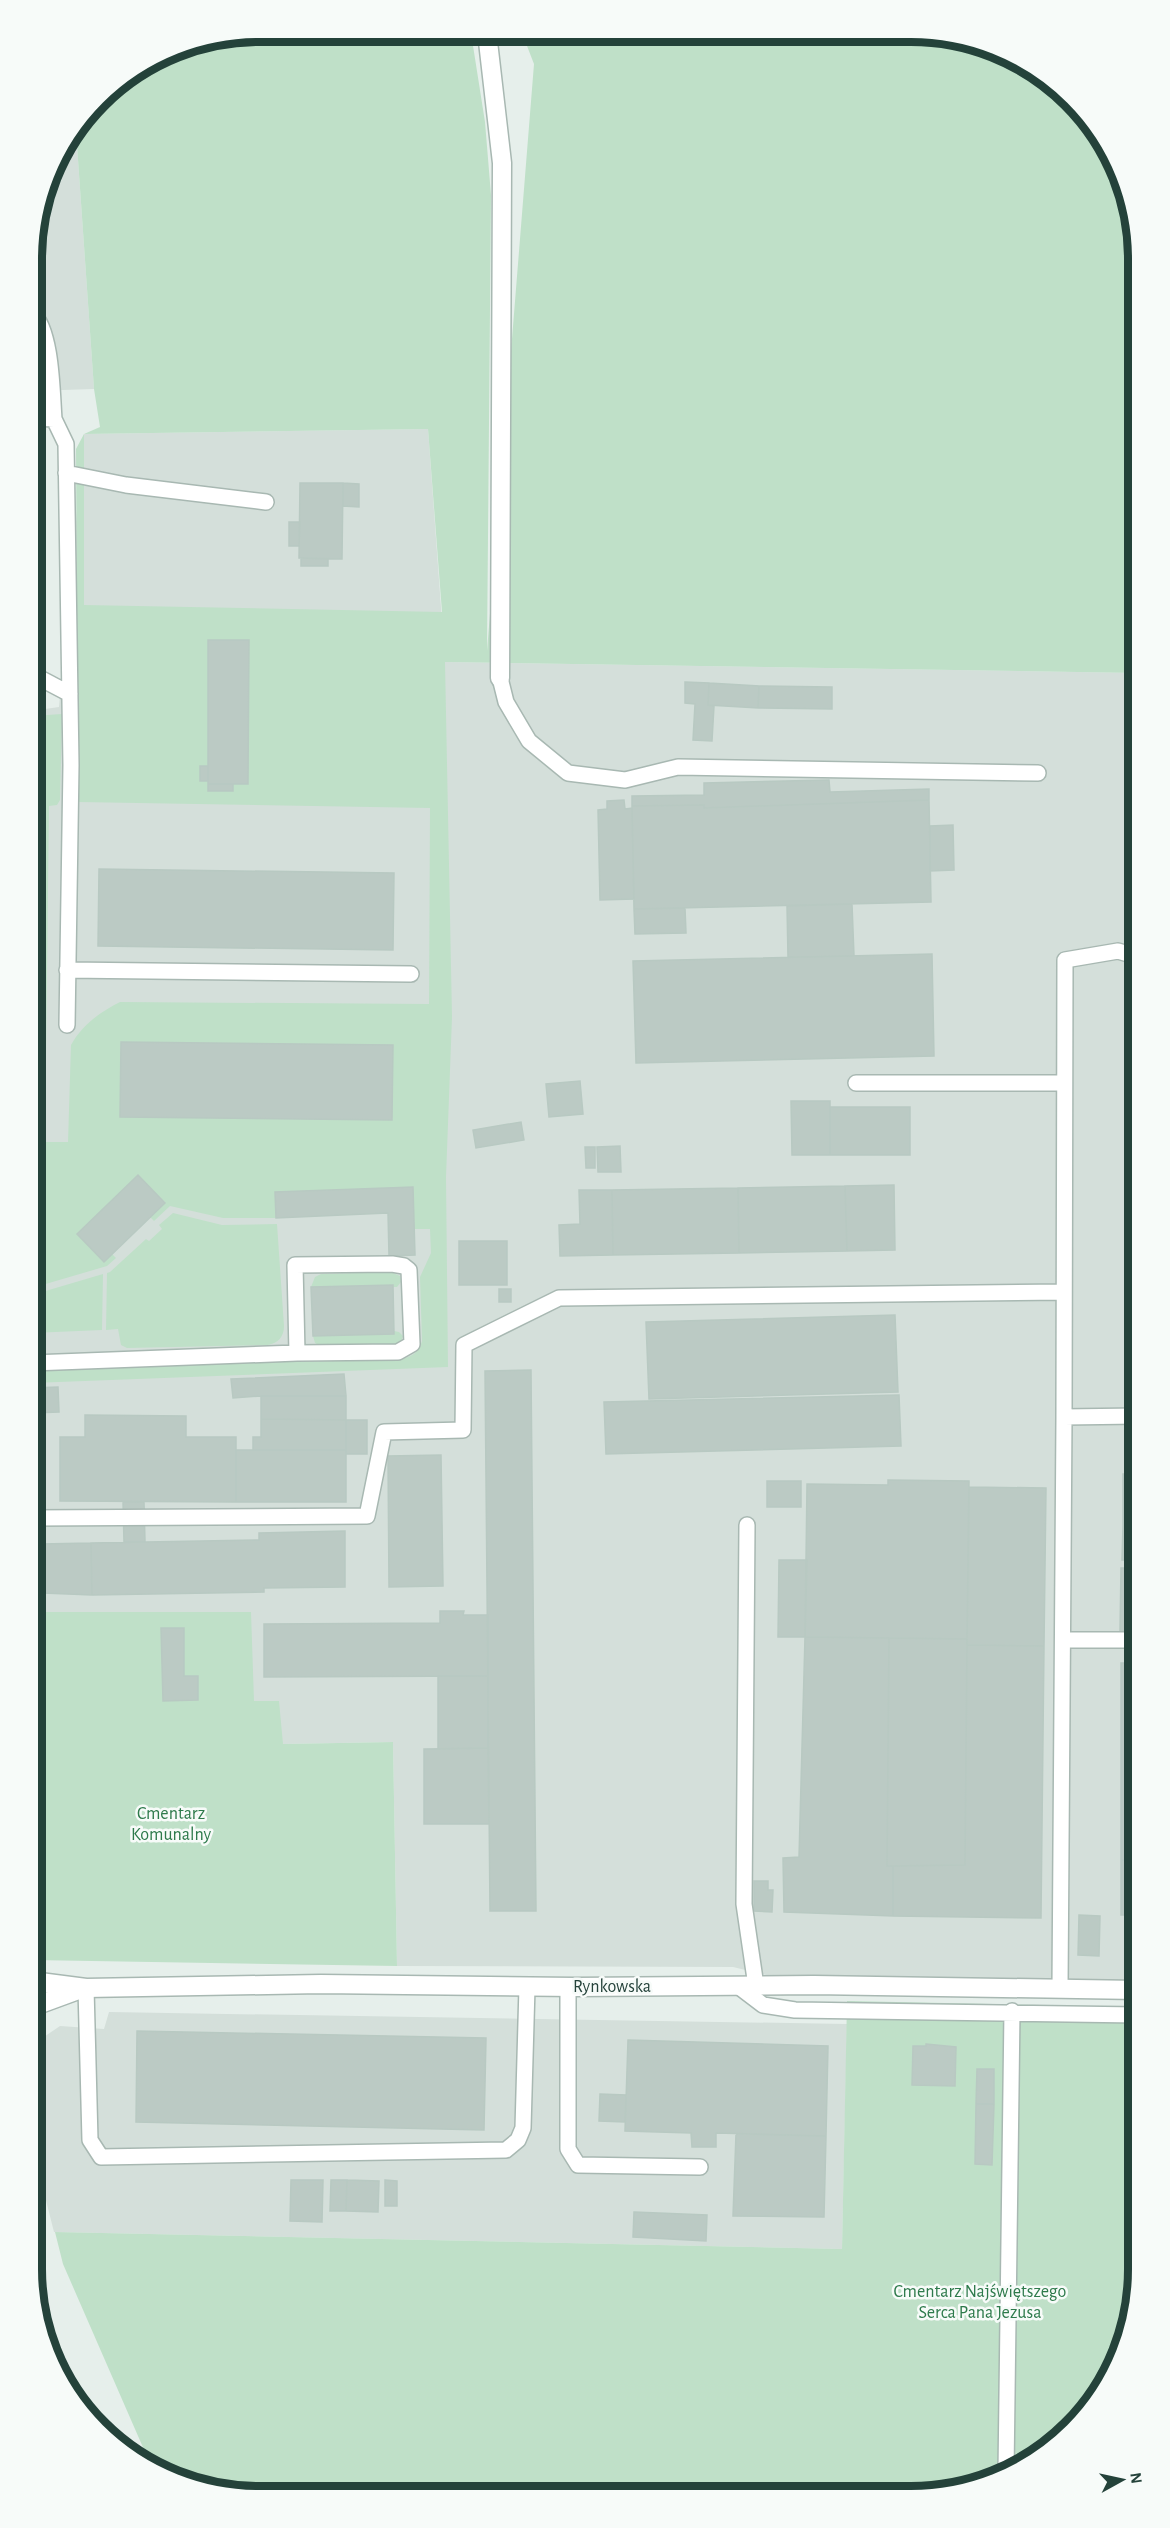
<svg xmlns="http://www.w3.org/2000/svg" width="1170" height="2528" viewBox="0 0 1170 2528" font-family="'Alegreya Sans',sans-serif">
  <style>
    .built { fill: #d4dfda }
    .green { fill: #bfe0c8; fill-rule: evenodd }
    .building { fill: #bbcac4; stroke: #b8c9c2; stroke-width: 1.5 }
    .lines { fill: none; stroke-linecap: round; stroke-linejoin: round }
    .lane-casing { stroke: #a8b8b2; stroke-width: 18 }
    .street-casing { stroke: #a8b8b2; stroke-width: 21 }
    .lane { stroke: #fff; stroke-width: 15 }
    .street { stroke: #fff; stroke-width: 18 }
    .labels { text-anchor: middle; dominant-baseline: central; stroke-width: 5; stroke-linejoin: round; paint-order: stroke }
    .park-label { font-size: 18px; fill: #2d7a4b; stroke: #f7fbf9 }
    .street-label { font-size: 18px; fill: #24423a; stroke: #f7fbf9 }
    .rim { fill: none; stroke: #24423a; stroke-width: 8 }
  </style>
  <rect width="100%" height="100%" fill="#e6efeb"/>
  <path class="built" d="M 76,131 L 94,389 L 32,391 L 32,244 L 55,158 Z
    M 428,429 L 445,662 L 1138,673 L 1138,1989 L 835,1992 L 733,1967 L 397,1966 L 393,1742 L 283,1744 L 254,1702 L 32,1612 L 32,438 L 43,437 L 45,709 L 59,707 L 84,434 Z
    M 109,2012 L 847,2024 L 842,2249 L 54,2232 L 32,2145 L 32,2045 L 60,2026 L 104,2029 Z"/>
  <path class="green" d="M 259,32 L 471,33 L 485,122 L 491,195 L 487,651 L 534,64 L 522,33 L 955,36 L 1012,55 L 1061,88 L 1108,145 L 1131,200 L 1138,259 L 1138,673 L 445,662 L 452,1017 L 446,1177 L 448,1367 L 32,1383 L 32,1368 L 210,1361 L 302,1362 L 399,1359 C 410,1358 419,1353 422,1341 L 420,1277 L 431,1253 L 430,1229 L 414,1229 L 413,1188 L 275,1192 L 276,1218 L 223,1218 L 170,1206 L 154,1221 L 150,1217 L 165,1202 L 138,1176 L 105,1261 L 112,1254 L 116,1258 L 107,1266 L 32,1288 L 32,716 L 62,714 L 60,800 L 57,805 L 49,806 L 45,1142 L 68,1142 L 71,1045 C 82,1025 100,1012 120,1002 L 429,1004 L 430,808 L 78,802 L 76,449 L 84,434 L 100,427 L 94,389 L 76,131 L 109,88 L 172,49 ZM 428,429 L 442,612 L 84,605 L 84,434 Z
    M 173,1213 L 222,1225 L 277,1224 L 284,1326 C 284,1337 278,1343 268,1345 L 127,1348 L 121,1345 L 118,1329 L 106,1330 L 107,1273 L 110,1272 L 146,1239 L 149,1241 L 162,1229 L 159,1225 Z
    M 391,1272 L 400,1276 L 401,1282 L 397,1287 L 393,1287 L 393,1285 L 311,1287 L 315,1277 L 321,1274 Z
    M 103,1274 L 102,1330 L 32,1333 L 32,1295 Z
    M 394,1331 L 399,1332 L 403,1336 L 401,1342 L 394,1344 L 322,1347 L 315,1343 L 313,1336 L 394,1334 Z
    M 32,1612 L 251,1612 L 254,1701 L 279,1701 L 283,1744 L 393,1742 L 397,1966 L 32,1960 Z
    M 847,2001 L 1138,2007 L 1138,2284 L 1121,2356 L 1091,2408 L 1038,2458 L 970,2489 L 911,2496 L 215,2492 L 158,2473 L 152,2468 L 63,2264 L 55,2232 L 842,2249 Z"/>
  <path class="building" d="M 300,483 L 343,483 L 342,559 L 299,558 Z
    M 343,483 L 359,484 L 359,507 L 343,506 Z
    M 289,522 L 300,522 L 299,546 L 289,546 Z
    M 301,558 L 328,559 L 328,566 L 301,566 Z
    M 208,640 L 249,640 L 248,784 L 208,784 Z
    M 685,682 L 709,683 L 708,705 L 714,706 L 712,741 L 693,740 L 695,704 L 685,703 Z
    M 709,683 L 759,686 L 758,708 L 708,705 Z
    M 759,686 L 832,687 L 832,709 L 758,708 Z
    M 200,766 L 208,766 L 208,781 L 200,781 Z
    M 829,780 L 830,792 L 929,789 L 929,800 L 704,808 L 704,805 L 632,806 L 632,796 L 704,795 L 704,783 Z
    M 208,784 L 233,784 L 233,791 L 208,791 Z
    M 624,800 L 625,809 L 632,808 L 634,899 L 600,900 L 598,810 L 607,809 L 607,801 Z
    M 929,800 L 931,902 L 634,909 L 632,806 L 704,805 L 704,808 Z
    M 953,825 L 954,870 L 930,871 L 930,826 Z
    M 99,869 L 394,873 L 393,950 L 98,946 Z
    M 852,904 L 854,956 L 788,957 L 787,906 Z
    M 685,908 L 686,933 L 635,934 L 634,909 Z
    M 932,954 L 934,1056 L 636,1063 L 633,961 Z
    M 121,1042 L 393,1045 L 392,1120 L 120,1117 Z
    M 580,1081 L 583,1114 L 549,1117 L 546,1084 Z
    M 791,1101 L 830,1101 L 830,1155 L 792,1155 Z
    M 830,1107 L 910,1107 L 910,1155 L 830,1155 Z
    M 521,1122 L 524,1140 L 476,1148 L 473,1130 Z
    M 620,1146 L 621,1172 L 598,1172 L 597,1147 Z
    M 585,1147 L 595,1147 L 595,1168 L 586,1168 Z
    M 138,1175 L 165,1203 L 104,1262 L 77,1234 Z
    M 894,1185 L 895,1250 L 847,1251 L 845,1186 Z
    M 845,1186 L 847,1251 L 739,1253 L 738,1188 Z
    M 413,1187 L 415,1255 L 389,1256 L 388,1213 L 276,1218 L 275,1192 Z
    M 738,1188 L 739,1253 L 613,1255 L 612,1190 Z
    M 579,1190 L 612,1190 L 613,1255 L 560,1256 L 559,1225 L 580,1224 Z
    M 459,1241 L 507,1241 L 507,1285 L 459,1285 Z
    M 393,1285 L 394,1334 L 313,1336 L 311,1287 Z
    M 499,1289 L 511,1289 L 511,1302 L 499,1302 Z
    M 895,1315 L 898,1392 L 649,1399 L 646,1322 Z
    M 531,1370 L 536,1911 L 490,1911 L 485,1371 Z
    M 344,1374 L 346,1396 L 261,1396 L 233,1398 L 231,1379 Z
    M 58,1387 L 59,1412 L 32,1413 L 32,1388 Z
    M 899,1395 L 901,1446 L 606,1454 L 604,1402 Z
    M 261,1396 L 346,1396 L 346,1420 L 261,1419 Z
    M 85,1415 L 186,1416 L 186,1437 L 236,1437 L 236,1502 L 60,1501 L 60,1437 L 85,1437 Z
    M 261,1419 L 346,1420 L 346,1450 L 253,1450 L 253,1437 L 261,1437 Z
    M 346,1420 L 367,1420 L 367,1454 L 346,1454 Z
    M 236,1450 L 346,1450 L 346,1502 L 236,1502 Z
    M 441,1455 L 443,1586 L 389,1587 L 388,1456 Z
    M 1123,1474 L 1138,1475 L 1138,1526 L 1123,1526 Z
    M 888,1480 L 969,1481 L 967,1639 L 805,1637 L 807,1484 L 888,1485 Z
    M 767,1481 L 801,1481 L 801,1507 L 767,1507 Z
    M 969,1487 L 1046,1488 L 1044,1646 L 967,1645 Z
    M 123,1502 L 144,1502 L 145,1542 L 124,1542 Z
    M 1123,1526 L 1138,1526 L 1138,1560 L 1122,1560 Z
    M 345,1531 L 345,1587 L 264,1588 L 264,1592 L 92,1595 L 91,1543 L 259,1540 L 259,1533 Z
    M 91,1543 L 92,1595 L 43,1593 L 41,1544 Z
    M 33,1546 L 41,1546 L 43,1593 L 35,1593 Z
    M 779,1560 L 807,1560 L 805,1637 L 778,1637 Z
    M 1121,1568 L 1138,1568 L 1138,1631 L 1120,1631 Z
    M 440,1611 L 464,1611 L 463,1615 L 488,1615 L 488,1676 L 264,1677 L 264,1624 L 440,1623 Z
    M 161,1628 L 184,1628 L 184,1676 L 198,1676 L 198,1700 L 163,1701 Z
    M 805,1637 L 889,1638 L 887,1866 L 893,1866 L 893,1916 L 784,1912 L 783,1858 L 799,1857 Z
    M 889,1638 L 967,1639 L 965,1865 L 887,1866 Z
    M 967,1645 L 1044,1646 L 1041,1918 L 893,1916 L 893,1866 L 965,1865 Z
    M 1121,1663 L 1138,1663 L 1138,1860 L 1121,1860 Z
    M 438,1676 L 488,1676 L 488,1748 L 438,1749 Z
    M 488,1748 L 489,1824 L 424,1824 L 424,1749 Z
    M 1121,1860 L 1138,1860 L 1138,1915 L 1121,1915 Z
    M 754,1881 L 768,1881 L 768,1890 L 773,1890 L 772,1912 L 754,1911 Z
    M 1079,1915 L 1100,1916 L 1099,1956 L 1078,1955 Z
    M 137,2031 L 486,2038 L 484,2130 L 136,2122 Z
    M 628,2040 L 828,2046 L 826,2136 L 716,2133 L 716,2147 L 692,2147 L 691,2133 L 625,2131 Z
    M 926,2044 L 956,2047 L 955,2086 L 912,2085 L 913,2046 L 926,2046 Z
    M 977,2069 L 994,2069 L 994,2104 L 976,2104 Z
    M 600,2094 L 626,2095 L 625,2122 L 599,2121 Z
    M 976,2104 L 994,2104 L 992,2165 L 975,2164 Z
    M 736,2134 L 826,2136 L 824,2217 L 733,2216 Z
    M 291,2180 L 323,2180 L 322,2222 L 290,2221 Z
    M 331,2180 L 347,2180 L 346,2211 L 330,2211 Z
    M 347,2180 L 379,2181 L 378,2212 L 346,2211 Z
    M 385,2180 L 397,2181 L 397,2206 L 385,2206 Z
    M 634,2212 L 707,2215 L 706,2241 L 633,2237 Z"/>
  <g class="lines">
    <defs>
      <path id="lane" d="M 32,313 C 52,329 52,394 54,419
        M 32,418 L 54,419 L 66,444 L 71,765 L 67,1025
        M 66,473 L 126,485 L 266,502
        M 32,674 L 70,694
        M 500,678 L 506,702 L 529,741 L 568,773 L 625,780 L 678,767 L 1038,773
        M 67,970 L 411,974
        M 856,1083 L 1064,1083
        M 32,1363 L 297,1353 L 398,1352 L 412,1344 L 409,1270 L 404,1266 L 392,1264 L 295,1265 L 297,1353
        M 1064,1417 L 1138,1416
        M 32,1518 L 367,1516 L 384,1432 L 463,1430 L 464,1345 L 559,1298 L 1064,1292
        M 747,1525 L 744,1904 L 756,1986
        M 1063,1640 L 1138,1640
        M 738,1986 L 763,2005 L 795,2010 L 1138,2015
        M 568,1987 L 568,2149 L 578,2165 L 700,2167
        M 86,1988 L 90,2140 L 101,2157 L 506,2150 L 518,2140 L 523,2128 L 527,1987
        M 1060,1988 L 1064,1417 L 1065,960 L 1118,951 L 1138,957
        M 1006,2472 L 1012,2011"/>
      <path id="street" d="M 487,33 L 502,163 L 500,678
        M 32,1981 L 86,1988 L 321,1984 L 575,1987 L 814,1985 L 1138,1990
        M 32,2007 L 81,1989"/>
    </defs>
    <use href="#lane" class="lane-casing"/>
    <use href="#street" class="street-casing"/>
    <use href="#lane" class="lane"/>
    <use href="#street" class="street"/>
  </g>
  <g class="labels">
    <g class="park-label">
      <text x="171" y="1814">Cmentarz<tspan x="171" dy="21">Komunalny</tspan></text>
      <text x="980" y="2292">Cmentarz Najświętszego<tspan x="980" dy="21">Serca Pana Jezusa</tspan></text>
    </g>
    <g class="street-label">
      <text x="612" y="1987">Rynkowska</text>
    </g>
  </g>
  <path d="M0 0H1170V2528H0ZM259 42H911A217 217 0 0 1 1128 259V2269A217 217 0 0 1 911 2486H259A217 217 0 0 1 42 2269V259A217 217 0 0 1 259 42Z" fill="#f7fbf9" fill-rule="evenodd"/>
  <path class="rim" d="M259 42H911A217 217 0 0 1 1128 259V2269A217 217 0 0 1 911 2486H259A217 217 0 0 1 42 2269V259A217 217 0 0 1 259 42Z"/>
  <g transform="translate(1122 2480) rotate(82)" stroke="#f7fbf9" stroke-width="4.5" paint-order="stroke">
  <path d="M0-4.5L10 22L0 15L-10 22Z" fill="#24423a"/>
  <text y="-9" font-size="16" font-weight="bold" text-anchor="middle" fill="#24423a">N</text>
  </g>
</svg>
